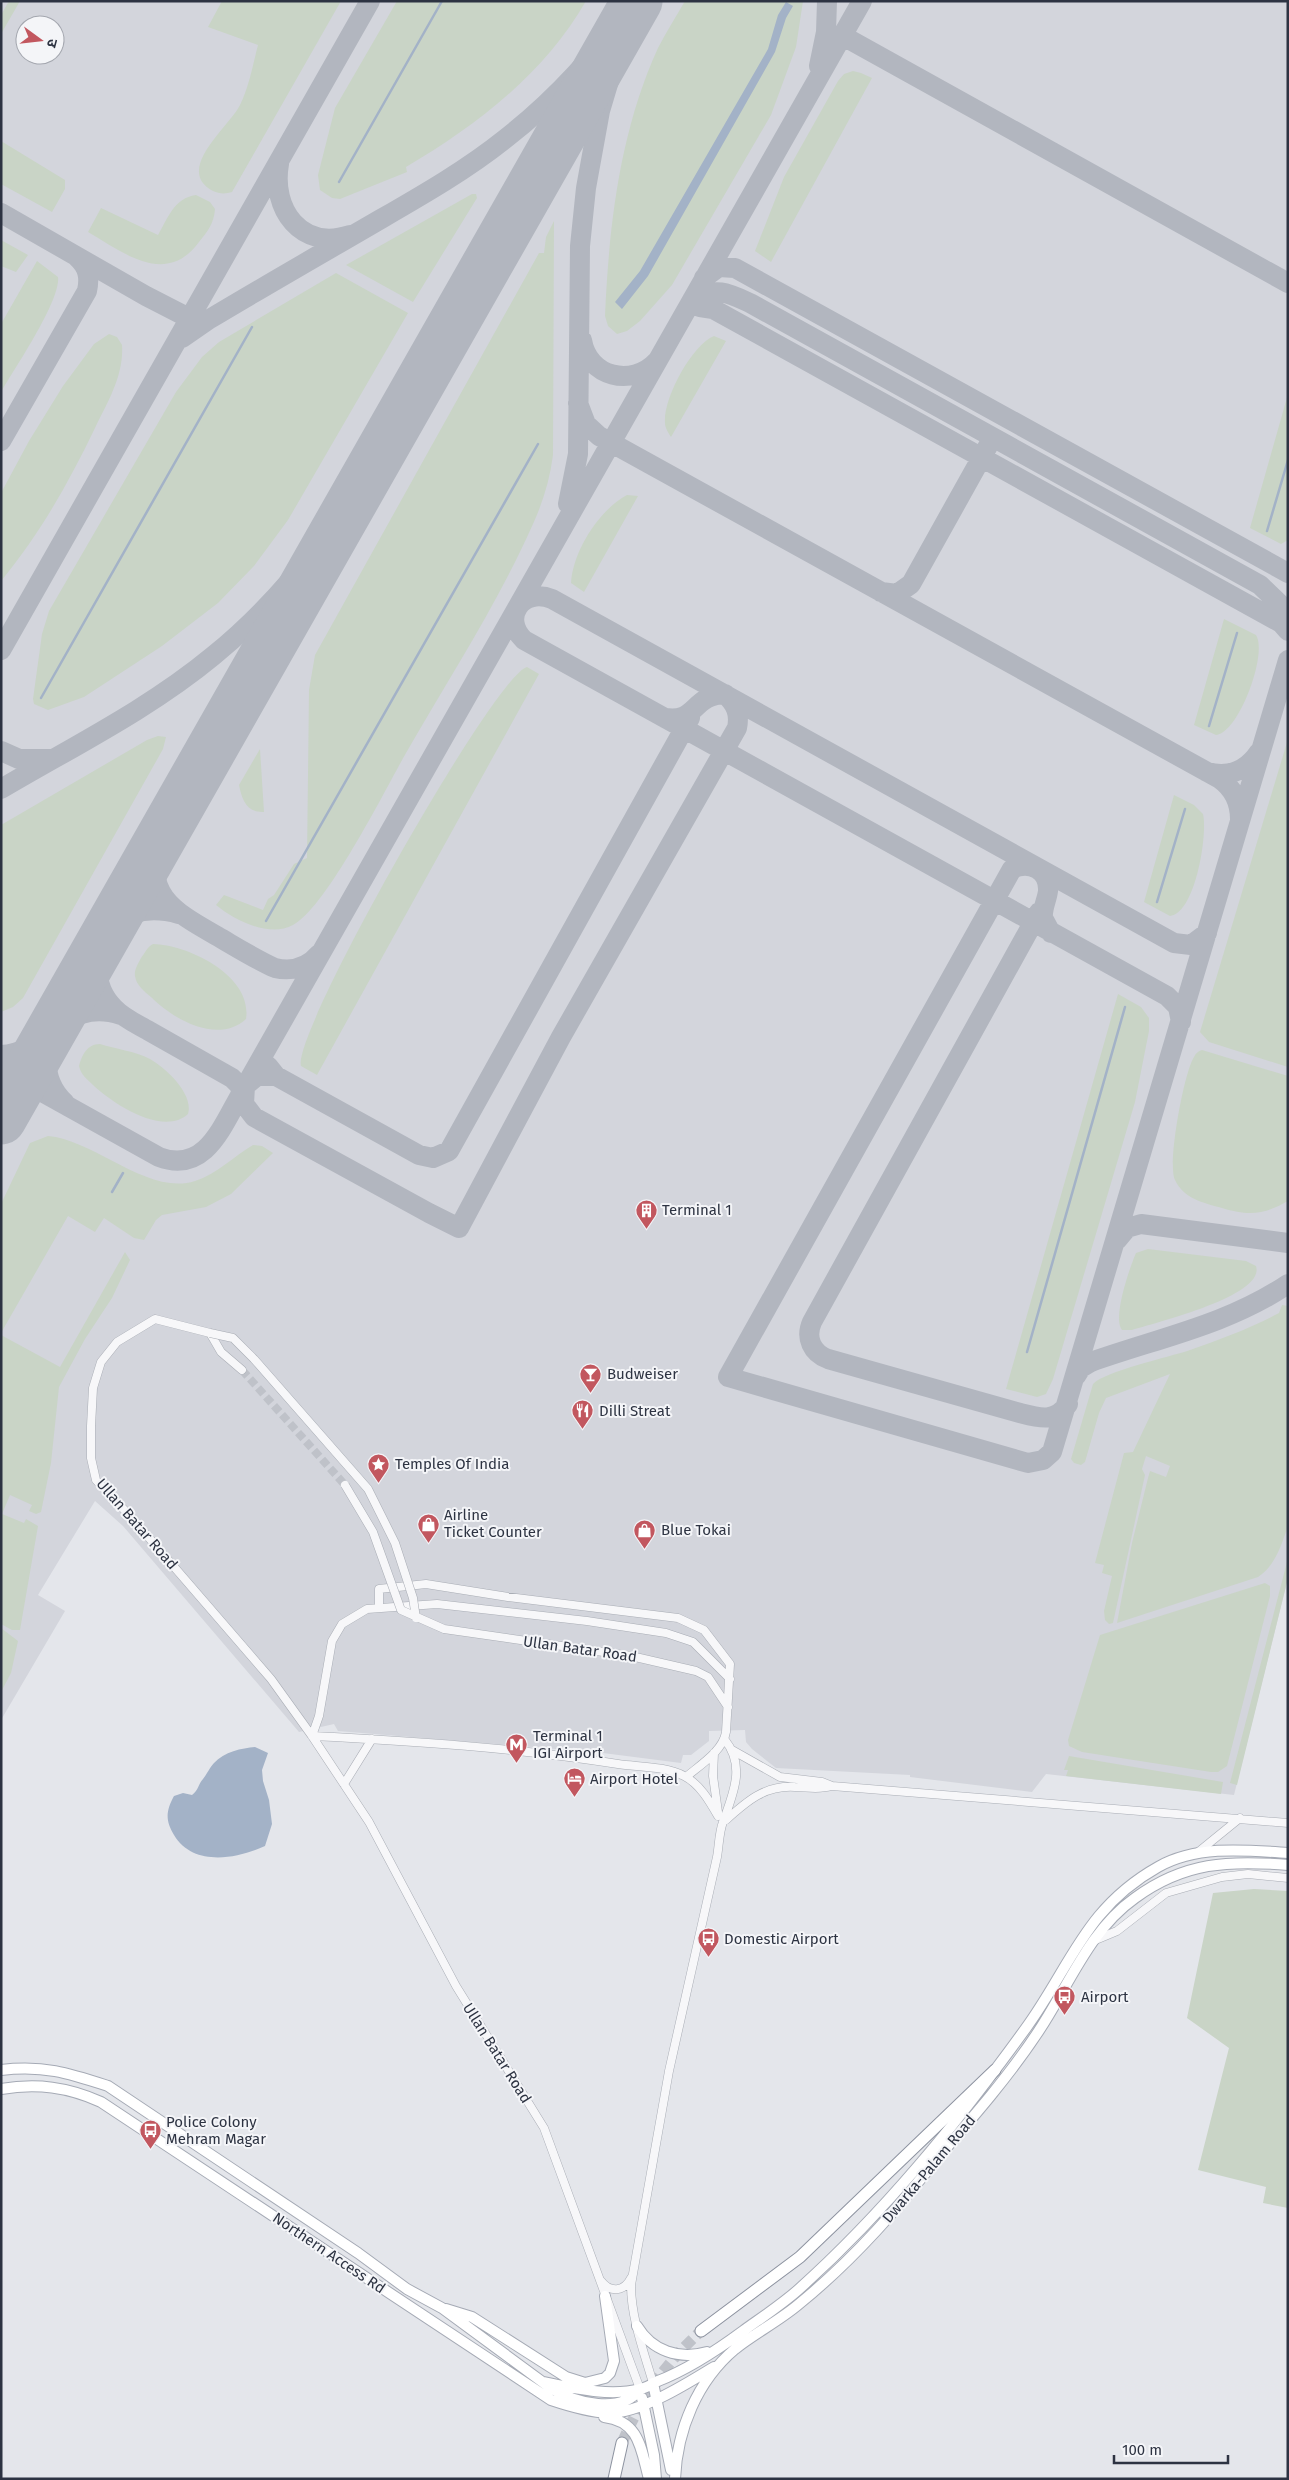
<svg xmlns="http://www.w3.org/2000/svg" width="1289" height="2480" viewBox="0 0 1289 2480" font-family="'Fira Sans','Noto Sans Devanagari',sans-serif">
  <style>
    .built { fill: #d3d5dc; fill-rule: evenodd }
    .green { fill: #c9d4c6 }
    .water { fill: #a3b2c7 }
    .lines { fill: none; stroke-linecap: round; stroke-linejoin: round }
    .stream { stroke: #a3b2c7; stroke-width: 2.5 }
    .taxiway { stroke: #b2b6bf; stroke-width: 20 }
    .runway { stroke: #b2b6bf; stroke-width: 51 }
    .minor-tunnel { stroke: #bfc2c9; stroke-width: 8; stroke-dasharray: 8 4; stroke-linecap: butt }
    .highway-tunnel { stroke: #bfc2c9; stroke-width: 11; stroke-dasharray: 11 5.5; stroke-linecap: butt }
    .minor-casing { stroke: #a9adb5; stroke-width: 9 }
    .major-casing { stroke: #a5aab5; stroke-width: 12 }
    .highway-casing { stroke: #8d93a0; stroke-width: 13 }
    .minor { stroke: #f7f7f9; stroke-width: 8 }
    .major { stroke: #fff; stroke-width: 10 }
    .highway { stroke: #fff; stroke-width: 11 }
    .minor-bridge-casing { stroke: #a9adb5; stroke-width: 9; stroke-linecap: butt }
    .minor-bridge { stroke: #f7f7f9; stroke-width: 8 }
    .labels { text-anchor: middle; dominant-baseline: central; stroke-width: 4; stroke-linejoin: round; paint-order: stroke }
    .poi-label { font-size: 15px; fill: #2d3342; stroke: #f4f5f8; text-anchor: start }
    .street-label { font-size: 15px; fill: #2d3342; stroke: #f4f5f8 }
  </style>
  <rect width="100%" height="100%" fill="#e4e6eb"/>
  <path class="built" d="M 1,1 L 1288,1 L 1288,1578 L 1234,1795 L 1046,1774 L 1032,1792 L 910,1777 L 910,1775 L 776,1768 L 752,1749 L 746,1742 L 745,1730 L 709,1731 L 709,1741 L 691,1755 L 683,1755 L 681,1763 L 603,1753 L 338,1731 L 334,1724 L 299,1732 L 123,1526 L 95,1501 L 38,1595 L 65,1611 L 1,1720 ZM 25,25 L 55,25 L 55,55 L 25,55 Z"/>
  <path class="green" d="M 9,1 L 20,1 L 1,34 L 1,15 Z
    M 222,1 L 341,1 L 232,192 C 226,194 219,194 213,191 C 173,170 230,126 240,105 C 249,87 253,64 258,45 L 208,27 Z
    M 397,1 L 586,1 C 545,73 476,126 406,167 L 407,172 L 340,199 L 332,198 L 320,190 L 318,175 L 335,108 Z
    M 685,1 L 803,1 L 796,47 L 771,115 L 672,285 L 640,321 L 627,331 L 617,334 L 608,326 L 605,316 C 609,225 620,131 658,48 C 666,32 676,17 685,1 Z
    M 853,71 L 861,73 L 872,78 L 771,262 L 755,251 L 784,177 L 838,81 L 844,74 Z
    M 1,141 L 65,180 L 65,189 L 52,212 L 1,184 Z
    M 472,194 L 476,194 L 477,198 L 413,302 L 346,265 Z
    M 196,195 L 210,202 L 215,209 C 214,223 208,231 199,242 C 166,287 124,253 88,232 L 101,208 L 158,235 C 168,218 174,198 196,195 Z
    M 554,221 L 553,455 C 550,479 543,502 533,524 C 498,603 449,678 406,753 C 385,790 326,908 293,925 C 269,938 234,920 216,905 L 224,895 L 263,910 L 268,899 L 274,895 L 294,864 L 307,858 L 309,690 L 315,655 L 539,253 L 544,253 L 546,237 Z
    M 1,240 L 28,255 L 16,272 L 1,266 Z
    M 37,261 L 58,277 C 61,300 15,368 1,392 L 1,324 Z
    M 336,273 L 408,313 L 288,520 L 254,566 L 218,603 L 162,646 L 84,697 L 48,710 L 34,704 L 33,699 L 42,634 L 49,611 L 176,392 L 202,357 L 219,342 Z
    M 109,334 L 117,337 L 122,345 C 124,375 108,401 95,428 C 69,482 40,534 1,581 L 1,493 L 29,441 L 63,386 L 94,344 Z
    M 714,336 L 726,341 L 671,437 C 668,432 665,428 665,423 C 663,398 692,345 714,336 Z
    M 1288,394 L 1288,540 L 1281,544 L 1250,528 Z
    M 627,495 L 638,496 L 584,592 L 571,583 C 573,551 599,510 627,495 Z
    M 1224,619 L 1256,635 C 1268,653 1239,733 1216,735 L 1194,725 Z
    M 527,667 L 539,674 L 317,1075 L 301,1066 C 291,1035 494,676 527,667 Z
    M 158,736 L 166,737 L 163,749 L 23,998 L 13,1007 L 1,1012 L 1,825 L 147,740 Z
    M 1288,739 L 1288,1067 L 1209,1042 L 1200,1032 Z
    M 260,749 L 264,812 C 247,813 242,800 239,785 Z
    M 1174,795 L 1194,805 L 1203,814 C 1208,835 1195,914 1170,916 L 1144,902 Z
    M 153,944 C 189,945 253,976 246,1019 C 218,1045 173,1019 151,997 C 145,992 136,985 135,976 C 134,970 138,964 141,958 C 145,953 147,947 153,944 Z
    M 1118,994 L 1141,1007 L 1149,1018 L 1149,1031 L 1135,1102 L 1053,1379 L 1046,1394 L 1037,1397 L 1006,1389 Z
    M 100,1044 C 115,1049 135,1051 150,1059 C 166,1068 194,1094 188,1114 C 163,1137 112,1103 93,1085 C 87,1079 81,1075 79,1066 C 82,1055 87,1044 100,1044 Z
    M 1202,1050 L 1288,1076 L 1288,1201 C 1263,1215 1249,1216 1222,1208 C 1204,1203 1184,1199 1175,1180 C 1167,1165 1184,1072 1194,1057 C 1196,1053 1198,1051 1202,1050 Z
    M 48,1136 C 95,1140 148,1196 195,1181 C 217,1174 234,1156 253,1145 L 262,1146 L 273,1153 L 231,1194 L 206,1207 L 162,1215 L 156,1220 L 144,1240 L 134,1238 L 104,1218 L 95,1232 L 68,1216 L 1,1333 L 1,1204 L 30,1143 Z
    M 1148,1249 L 1246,1261 L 1256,1266 C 1266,1296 1154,1323 1132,1330 L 1122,1330 C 1112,1318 1130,1267 1136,1253 Z
    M 125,1252 L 130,1260 L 112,1298 L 85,1339 L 59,1387 L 51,1463 L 41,1512 L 36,1514 L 29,1511 L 32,1505 L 10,1495 L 2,1514 L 24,1523 L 26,1519 L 38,1526 L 20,1630 L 12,1630 L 1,1624 L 1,1335 L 60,1367 Z
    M 1282,1305 L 1288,1306 L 1288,1526 C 1282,1543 1275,1567 1258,1577 L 1117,1623 L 1132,1543 L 1148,1478 L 1150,1471 L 1166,1477 L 1170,1466 L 1146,1456 L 1142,1469 L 1145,1475 L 1113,1623 L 1109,1624 L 1105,1620 L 1104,1611 L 1112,1576 L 1102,1573 L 1104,1565 L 1095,1563 L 1124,1453 L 1133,1452 L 1170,1374 L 1106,1398 L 1099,1413 L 1085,1462 L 1081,1465 L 1074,1463 L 1071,1459 L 1093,1384 C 1105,1371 1170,1357 1190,1350 C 1221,1339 1251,1328 1279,1313 Z
    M 1288,1558 L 1288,1578 L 1237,1785 L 1230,1783 Z
    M 1265,1583 L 1270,1586 L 1270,1596 L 1227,1766 L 1218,1772 L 1211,1772 L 1082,1752 L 1069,1746 L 1068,1740 L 1100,1635 Z
    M 1,1628 L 18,1641 L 11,1673 L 1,1692 Z
    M 1069,1756 L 1223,1782 L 1221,1794 L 1066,1776 L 1068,1770 L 1064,1770 Z
    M 1254,1889 L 1288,1891 L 1288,2208 L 1263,2203 L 1266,2187 L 1198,2170 L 1229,2048 L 1187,2018 L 1213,1893 Z"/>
  <path class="water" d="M 786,2 L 793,6 L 786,18 L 775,52 L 648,276 L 622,309 L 615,302 L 640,271 L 768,49 L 778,15 Z
    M 255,1747 L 268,1753 L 262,1770 L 263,1781 L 269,1800 L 272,1824 L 265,1846 C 237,1859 193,1867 174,1835 C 165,1820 166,1811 174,1796 L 183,1793 L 192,1795 C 199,1790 198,1784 203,1779 C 207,1774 210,1767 214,1763 C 224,1752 242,1748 255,1747 Z"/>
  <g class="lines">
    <path class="stream" d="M 339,182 L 442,1
      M 1267,531 L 1288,460
      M 41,698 L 252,327
      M 1209,726 L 1237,633
      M 1157,902 L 1185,809
      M 266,921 L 538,444
      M 112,1192 L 123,1173
      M 1027,1352 L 1125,1007"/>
    <path class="taxiway" d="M 843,36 L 1288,283
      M 819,66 L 826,32 L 827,1
      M 279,164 C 271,209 301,251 350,235
      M 1,213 L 146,296 L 183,315 L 201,320
      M 693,298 C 717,287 728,293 750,303 L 1260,585 L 1288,612
      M 700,307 L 713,309 L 1281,623 L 1288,631
      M 713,309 L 703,294 L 704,278 L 719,267 L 735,268 L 1288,573
      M 182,338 L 208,320 C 263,287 319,255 374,223 C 419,197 465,171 505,139 C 555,100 598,53 634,1
      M 582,340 C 588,377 632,388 657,361
      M 578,403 L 586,424 L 599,436 L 1220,779 C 1234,789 1240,802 1240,819
      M 1,441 L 87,291 C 90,277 88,267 77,257
      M 568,504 L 578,454 L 580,246 L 586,188 L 600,111 L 614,64 L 634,14
      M 881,592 L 897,594 L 911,584 L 988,446
      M 1,650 L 370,1
      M 1,751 L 19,759 L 50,759
      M 1207,772 C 1229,778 1247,770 1259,752
      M 1,789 C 72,747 149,709 213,656 C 270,610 314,555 356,495
      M 162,836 C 140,893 173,911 217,936 C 236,947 255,959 275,968 C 292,972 308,967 319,954
      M 1039,912 L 812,1322 C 805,1338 812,1353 828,1359 L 1020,1413 C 1039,1418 1055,1423 1068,1404
      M 179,914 C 157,908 133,908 115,925 C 92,947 91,985 114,1008 C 123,1018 137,1024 149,1031 C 177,1047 204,1062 232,1078 L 239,1085 L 243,1096
      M 1051,933 L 1043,918 C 1042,908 1047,900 1048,891 C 1049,869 1029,861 1012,869 L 728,1377 L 1028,1463 L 1043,1460 L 1052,1452 L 1288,660
      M 1181,1022 L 1178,1007 L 1167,996 L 524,640 C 501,618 522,587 552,599 L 1174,943 L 1191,945 L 1207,933
      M 50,1033 C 43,1059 44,1084 65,1103
      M 1,1055 C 51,1052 65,996 121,1015
      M 268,1066 L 276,1076 L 419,1155 L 433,1158 L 449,1151 L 690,718
      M 1,1069 L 159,1157 C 206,1175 223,1124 242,1092 L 862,1
      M 276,1076 L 257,1076 L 245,1086 L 244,1104 L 254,1117 L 429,1213 L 459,1228 L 561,1037 L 737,728 C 740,714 736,704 725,694 C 692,695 697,723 665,718
      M 1117,1240 L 1127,1228 L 1141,1224 L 1288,1243
      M 1076,1376 L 1081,1368 L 1091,1362 C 1158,1338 1227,1325 1288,1284"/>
    <path class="runway" d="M 1,1119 L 637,1"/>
    <path class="minor-tunnel" d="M 242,1370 L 345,1485"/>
    <path class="highway-tunnel" d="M 622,2443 C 642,2397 664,2365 701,2331"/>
    <defs>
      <path id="minor" d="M 242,1370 L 221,1352 L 210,1333 L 155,1319 L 117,1342 L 101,1362 L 93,1388 L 91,1426 L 91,1458 L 96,1480 L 131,1517 L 271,1679 L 312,1736 L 369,1822 L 456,1986 L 544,2128 L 640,2389
        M 379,1608 L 379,1589 L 426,1584 L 508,1597 L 678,1618 L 704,1630 L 730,1664 L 726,1732 C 723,1751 700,1765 686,1777
        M 631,1656 L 696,1671 L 708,1677 L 728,1707
        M 312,1736 L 319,1716 L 332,1641 L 342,1624 L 367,1609 L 437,1604 L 587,1621 L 666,1633 L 693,1642 L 730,1679
        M 312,1736 C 414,1741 517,1748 618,1764 C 638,1767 666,1766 684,1776 C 700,1784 710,1802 718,1816
        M 732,1750 L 780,1777 L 822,1782 L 832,1786 L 1288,1823
        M 714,1753 L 713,1776 L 718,1812
        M 344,1784 L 372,1739
        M 726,1820 C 747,1801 765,1785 795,1787 C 807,1787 819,1790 831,1786
        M 1197,1853 L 1240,1818
        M 1093,1941 L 1117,1931 L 1166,1893 L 1222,1877 L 1248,1874 L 1288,1878
        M 601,2281 C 610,2293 624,2292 631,2278
        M 653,2383 C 644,2352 631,2318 631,2285 L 669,2071 L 717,1857 C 719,1846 719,1832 723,1822 C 733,1794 746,1766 725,1740"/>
      <path id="major" d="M 1,2070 C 44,2065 68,2073 108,2086 L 358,2253 L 407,2289 L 442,2308 L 552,2389 C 576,2403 621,2415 640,2389
        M 1,2089 C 37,2083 68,2087 101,2102 L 551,2400 C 569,2406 589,2412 608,2413 C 639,2414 688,2383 714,2367
        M 446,2309 L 472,2317 L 566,2377 L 585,2383 L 605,2378 L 610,2373 L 614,2361 L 605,2296
        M 637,2326 C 652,2351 679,2360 707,2352
        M 543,2382 C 573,2388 610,2397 640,2389 C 646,2388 653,2384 658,2381 C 689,2369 716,2351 743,2331 C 761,2318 781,2305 798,2290 C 884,2213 958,2122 1026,2028 C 1071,1966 1085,1908 1158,1867 C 1197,1845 1245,1850 1288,1853
        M 653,2383 L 671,2470
        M 642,2398 L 654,2455 L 656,2479
        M 604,2417 C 640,2421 641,2450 649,2479
        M 675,2479 C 677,2430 697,2381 735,2349 C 755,2333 779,2321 799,2304 C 826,2282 852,2257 876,2231 C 899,2206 920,2180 941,2154 C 974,2116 1008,2077 1036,2035 C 1067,1990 1088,1931 1135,1898 C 1184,1862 1229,1860 1288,1865"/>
      <path id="highway" d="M 701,2331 L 800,2257 L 995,2070
        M 614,2479 L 622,2443"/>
    </defs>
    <use href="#minor" class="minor-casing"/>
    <use href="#major" class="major-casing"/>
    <use href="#highway" class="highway-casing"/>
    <use href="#minor" class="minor"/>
    <use href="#major" class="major"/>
    <use href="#highway" class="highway"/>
    <defs>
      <path id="minor-bridge" d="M 210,1333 L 233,1338 L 254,1359 L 368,1489 L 395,1543 L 413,1598 L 416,1618
        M 345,1485 L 373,1532 L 401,1610 L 444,1629 L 631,1656"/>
    </defs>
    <use href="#minor-bridge" class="minor-bridge-casing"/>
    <use href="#minor-bridge" class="minor-bridge"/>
  </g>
  <defs>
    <symbol id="building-pin" viewBox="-11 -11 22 30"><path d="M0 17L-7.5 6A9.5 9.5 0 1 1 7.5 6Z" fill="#c2575f" stroke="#f4f5f8"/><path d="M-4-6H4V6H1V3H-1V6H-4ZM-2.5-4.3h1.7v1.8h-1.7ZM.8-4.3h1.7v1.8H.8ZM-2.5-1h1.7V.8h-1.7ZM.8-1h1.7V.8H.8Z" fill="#fff"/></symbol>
    <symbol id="bar-pin" viewBox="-11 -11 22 30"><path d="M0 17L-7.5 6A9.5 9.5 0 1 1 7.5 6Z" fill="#c2575f" stroke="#f4f5f8"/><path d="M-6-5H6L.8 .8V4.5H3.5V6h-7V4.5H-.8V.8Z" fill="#fff"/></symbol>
    <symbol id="restaurant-pin" viewBox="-11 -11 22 30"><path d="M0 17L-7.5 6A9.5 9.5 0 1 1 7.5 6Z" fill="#c2575f" stroke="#f4f5f8"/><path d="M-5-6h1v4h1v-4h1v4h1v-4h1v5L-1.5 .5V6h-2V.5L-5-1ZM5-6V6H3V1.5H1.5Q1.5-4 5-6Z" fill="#fff"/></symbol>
    <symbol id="sight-pin" viewBox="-11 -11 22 30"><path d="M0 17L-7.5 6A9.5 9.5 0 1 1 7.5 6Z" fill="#c2575f" stroke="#f4f5f8"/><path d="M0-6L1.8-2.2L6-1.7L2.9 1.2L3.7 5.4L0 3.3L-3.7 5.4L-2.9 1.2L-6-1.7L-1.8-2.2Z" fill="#fff"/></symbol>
    <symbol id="shop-pin" viewBox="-11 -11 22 30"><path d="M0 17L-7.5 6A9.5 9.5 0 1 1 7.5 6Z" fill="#c2575f" stroke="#f4f5f8"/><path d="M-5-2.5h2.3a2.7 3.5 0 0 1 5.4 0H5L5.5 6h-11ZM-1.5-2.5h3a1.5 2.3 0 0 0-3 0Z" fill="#fff"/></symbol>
    <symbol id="metro-pin" viewBox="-11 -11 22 30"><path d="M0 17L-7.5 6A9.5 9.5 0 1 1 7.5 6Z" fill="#c2575f" stroke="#f4f5f8"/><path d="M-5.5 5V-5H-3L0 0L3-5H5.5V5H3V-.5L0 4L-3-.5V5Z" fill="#fff"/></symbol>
    <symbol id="hotel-pin" viewBox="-11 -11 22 30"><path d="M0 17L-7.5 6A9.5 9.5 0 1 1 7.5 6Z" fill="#c2575f" stroke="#f4f5f8"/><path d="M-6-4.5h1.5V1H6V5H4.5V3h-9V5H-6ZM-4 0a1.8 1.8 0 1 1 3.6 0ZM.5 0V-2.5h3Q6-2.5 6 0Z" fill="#fff"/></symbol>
    <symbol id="bus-pin" viewBox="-11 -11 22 30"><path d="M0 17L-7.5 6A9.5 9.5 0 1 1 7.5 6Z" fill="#c2575f" stroke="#f4f5f8"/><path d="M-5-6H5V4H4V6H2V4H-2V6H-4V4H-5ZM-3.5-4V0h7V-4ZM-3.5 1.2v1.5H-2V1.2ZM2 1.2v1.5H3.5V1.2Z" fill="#fff"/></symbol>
  </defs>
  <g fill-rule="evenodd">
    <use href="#building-pin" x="634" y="1198" width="25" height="34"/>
    <use href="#bar-pin" x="578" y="1362" width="25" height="34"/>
    <use href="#restaurant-pin" x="570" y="1398" width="25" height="34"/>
    <use href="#sight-pin" x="366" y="1452" width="25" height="34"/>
    <use href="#shop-pin" x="416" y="1512" width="25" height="34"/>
    <use href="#shop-pin" x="632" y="1518" width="25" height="34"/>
    <use href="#metro-pin" x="504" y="1732" width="25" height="34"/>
    <use href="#hotel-pin" x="562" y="1766" width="25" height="34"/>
    <use href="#bus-pin" x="696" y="1926" width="25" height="34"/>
    <use href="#bus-pin" x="1052" y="1984" width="25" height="34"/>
    <use href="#bus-pin" x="138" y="2118" width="25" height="34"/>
  </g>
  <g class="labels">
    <g class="poi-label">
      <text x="662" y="1210">Terminal 1</text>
      <text x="607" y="1374">Budweiser</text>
      <text x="599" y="1411">Dilli Streat</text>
      <text x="395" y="1464">Temples Of India</text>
      <text x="444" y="1515">Airline<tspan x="444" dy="17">Ticket Counter</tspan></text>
      <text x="661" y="1530">Blue Tokai</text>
      <text x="533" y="1736">Terminal 1<tspan x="533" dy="17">IGI Airport</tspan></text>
      <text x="590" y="1779">Airport Hotel</text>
      <text x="724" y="1939">Domestic Airport</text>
      <text x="1081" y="1997">Airport</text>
      <text x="166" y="2122">Police Colony<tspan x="166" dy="17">Mehram Magar</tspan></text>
    </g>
    <g class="street-label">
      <text transform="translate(137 1524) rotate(49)">Ullan Batar Road</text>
      <text transform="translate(580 1649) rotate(8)">Ullan Batar Road</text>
      <text transform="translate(497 2053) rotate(58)">Ullan Batar Road</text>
      <text transform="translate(929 2169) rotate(-50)">Dwarka-Palam Road</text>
      <text transform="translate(329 2253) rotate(34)">Northern Access Rd</text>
    </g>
  </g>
  <rect width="1289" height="2480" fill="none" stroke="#2d3342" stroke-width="5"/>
  <g transform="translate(40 40) rotate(105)"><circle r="24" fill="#f4f5f8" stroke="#a4a7af"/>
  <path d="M0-4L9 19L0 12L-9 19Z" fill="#c2575f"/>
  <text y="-8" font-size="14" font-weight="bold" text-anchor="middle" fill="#2d3342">उ</text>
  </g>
  <path d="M1114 2455v8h114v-8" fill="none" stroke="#2d3342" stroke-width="2.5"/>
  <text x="1122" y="2455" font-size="15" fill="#2d3342" stroke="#f4f5f8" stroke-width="4" paint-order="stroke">100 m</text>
</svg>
